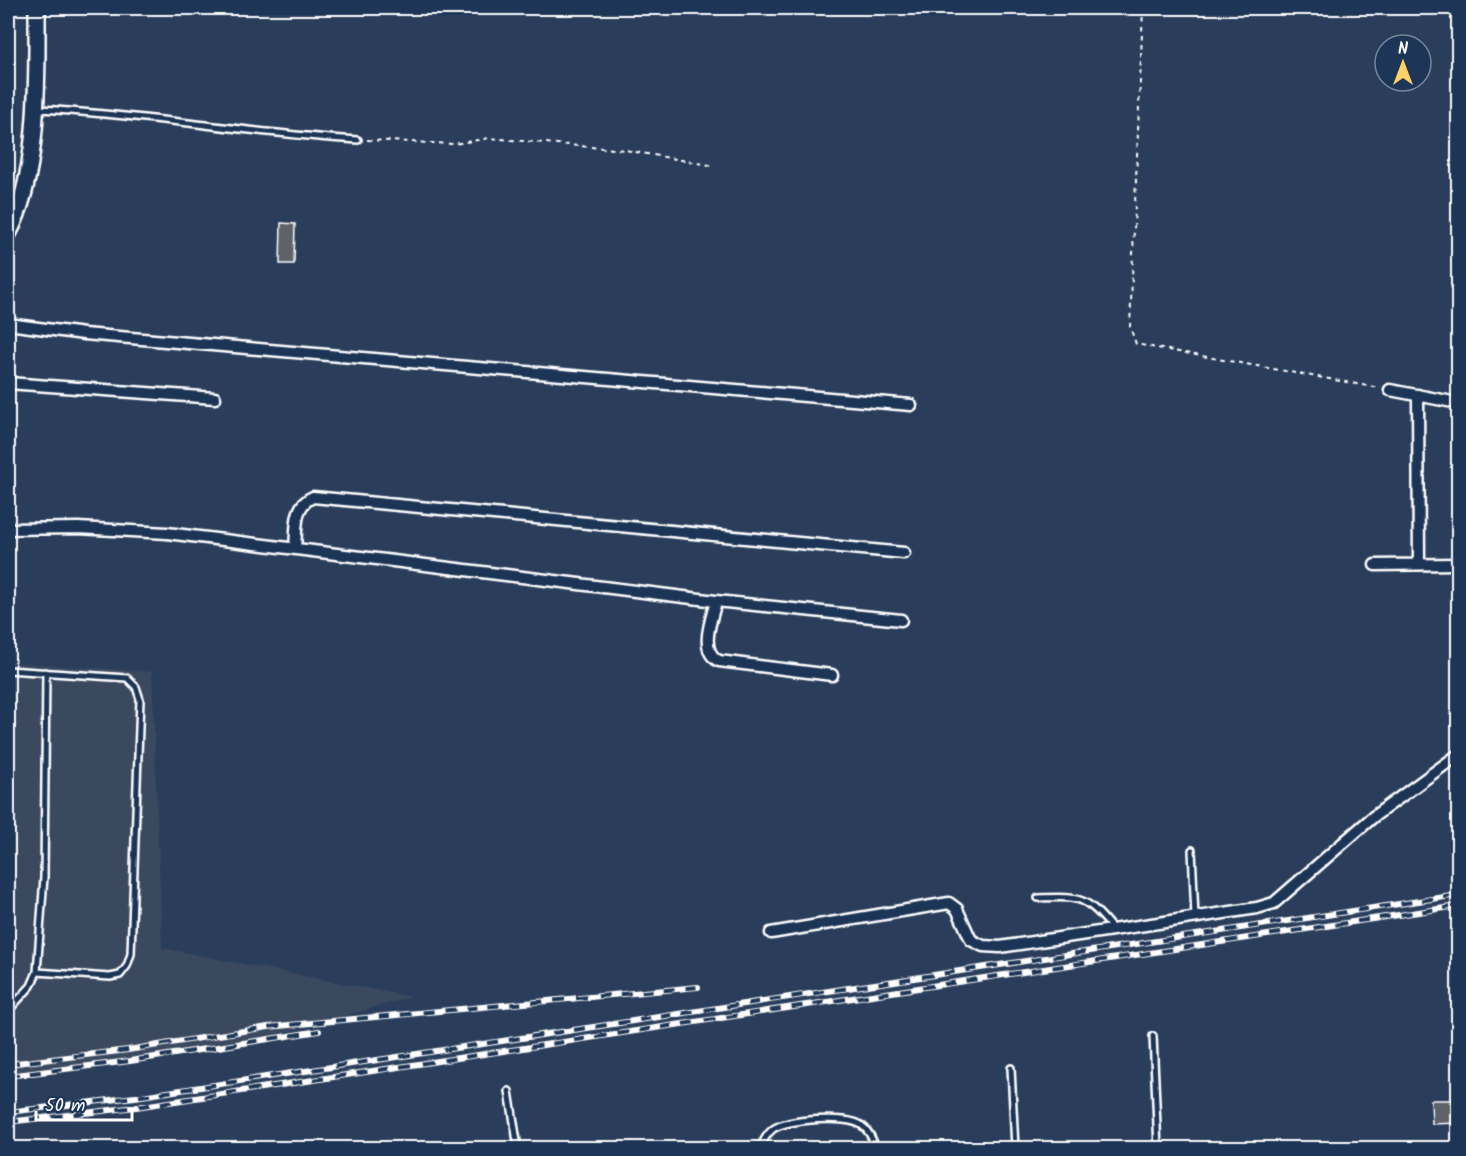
<svg xmlns="http://www.w3.org/2000/svg" width="1466" height="1156" viewBox="0 0 1466 1156" font-family="Kalam,sans-serif">
  <style>
    .built { fill: #3a495f }
    .building { fill: #5e6269; stroke: #fff; stroke-width: 1.5 }
    .lines { fill: none; stroke-linecap: round; stroke-linejoin: round }
    .lane-casing { stroke: #fff; stroke-width: 10 }
    .street-casing { stroke: #fff; stroke-width: 15 }
    .secondary-casing { stroke: #fff; stroke-width: 20 }
    .path { stroke: #fff; stroke-width: 2; stroke-dasharray: 4.5 4.5; stroke-linecap: butt }
    .lane { stroke: #1d3557; stroke-width: 5 }
    .street { stroke: #1d3557; stroke-width: 10 }
    .secondary { stroke: #1d3557; stroke-width: 15 }
    .rail-casing { stroke: #fff; stroke-width: 6 }
    .rail { stroke: #1d3557; stroke-width: 4; stroke-dasharray: 11; stroke-linecap: butt }
  </style>
  <rect width="100%" height="100%" fill="#2a3e5b"/>
  <filter id="ink" filterUnits="userSpaceOnUse"><feTurbulence type="fractalNoise" baseFrequency=".0167" numOctaves="2"/><feDisplacementMap in="SourceGraphic" scale="12" xChannelSelector="R" yChannelSelector="G"/><feConvolveMatrix kernelMatrix="1 2 1 2 8 2 1 2 1" color-interpolation-filters="sRGB"/></filter>
  <g filter="url(#ink)">
    <path class="built" d="M 8,662 L 152,672 L 162,948 L 411,997 L 233,1047 L 8,1078 Z"/>
    <path class="building" d="M 281,223 L 295,224 L 294,264 L 280,264 Z
      M 1431,1100 L 1458,1100 L 1458,1123 L 1432,1124 Z"/>
    <g class="lines">
      <defs>
        <path id="lane" d="M 38,109 C 145,114 251,134 358,140
          M 8,670 L 127,678 L 136,687 L 140,699 L 131,954 L 127,966 L 120,975 L 110,977 L 37,972
          M 1192,850 L 1195,917
          M 1038,898 C 1080,897 1085,895 1112,928
          M 8,1011 L 31,986 L 37,972 L 44,877 L 46,672
          M 1153,1036 L 1158,1148
          M 1011,1068 L 1015,1148
          M 509,1091 L 518,1148
          M 760,1148 C 763,1141 767,1134 773,1129 C 787,1119 847,1115 861,1125 C 869,1130 873,1140 876,1148"/>
        <path id="street" d="M 8,324 L 84,334 L 911,405
          M 8,383 L 215,398
          M 1390,390 L 1458,403
          M 1418,395 L 1419,564
          M 8,529 L 78,528 L 167,533 L 716,601 L 901,620
          M 295,548 C 297,529 293,505 313,497 L 904,553
          M 1375,565 L 1458,564
          M 716,601 C 712,618 698,651 719,661 L 832,675
          M 771,933 L 949,903 L 957,909 L 971,940 L 983,946 L 1000,947 L 1257,908 L 1274,903 L 1373,817 L 1458,755"/>
        <path id="secondary" d="M 8,234 C 40,176 37,74 37,8"/>
      </defs>
      <use href="#lane" class="lane-casing"/>
      <use href="#street" class="street-casing"/>
      <use href="#secondary" class="secondary-casing"/>
      <path class="path" d="M 1143,8 L 1130,327 L 1136,344 L 1157,348 L 1379,388
        M 367,140 L 454,144 L 489,138 L 625,150 L 715,166"/>
      <use href="#lane" class="lane"/>
      <use href="#street" class="street"/>
      <use href="#secondary" class="secondary"/>
      <defs>
        <path id="rail" d="M 8,1064 L 128,1050 L 268,1027 L 698,987
          M 8,1076 L 130,1061 L 319,1031
          M 8,1112 L 135,1097 L 1458,895
          M 8,1122 L 136,1107 L 1458,906"/>
      </defs>
      <use href="#rail" class="rail-casing"/>
      <use href="#rail" class="rail"/>
    </g>
  </g>
  <rect width="1466" height="1156" fill="none" stroke="#1d3557" stroke-width="30"/>
  <rect x="15" y="15" width="1436" height="1126" fill="none" stroke="#fff" stroke-width="2" filter="url(#ink)"/>
  <g transform="translate(1403 63)"><circle r="28" fill="#1d3557" stroke="#77869a" stroke-width="1.5"/>
  <path d="M0-4.5L10 22L0 15L-10 22Z" fill="#ffd166"/>
  <text y="-9" font-size="16" font-weight="bold" text-anchor="middle" fill="#ffffff">N</text>
  </g>
  <path d="M36 1111v9h96v-9" fill="none" stroke="#ffffff" stroke-width="3"/>
  <text x="45" y="1111" font-size="18" fill="#ffffff" stroke="#1d3557" stroke-width="4.5" paint-order="stroke">50 m</text>
</svg>
